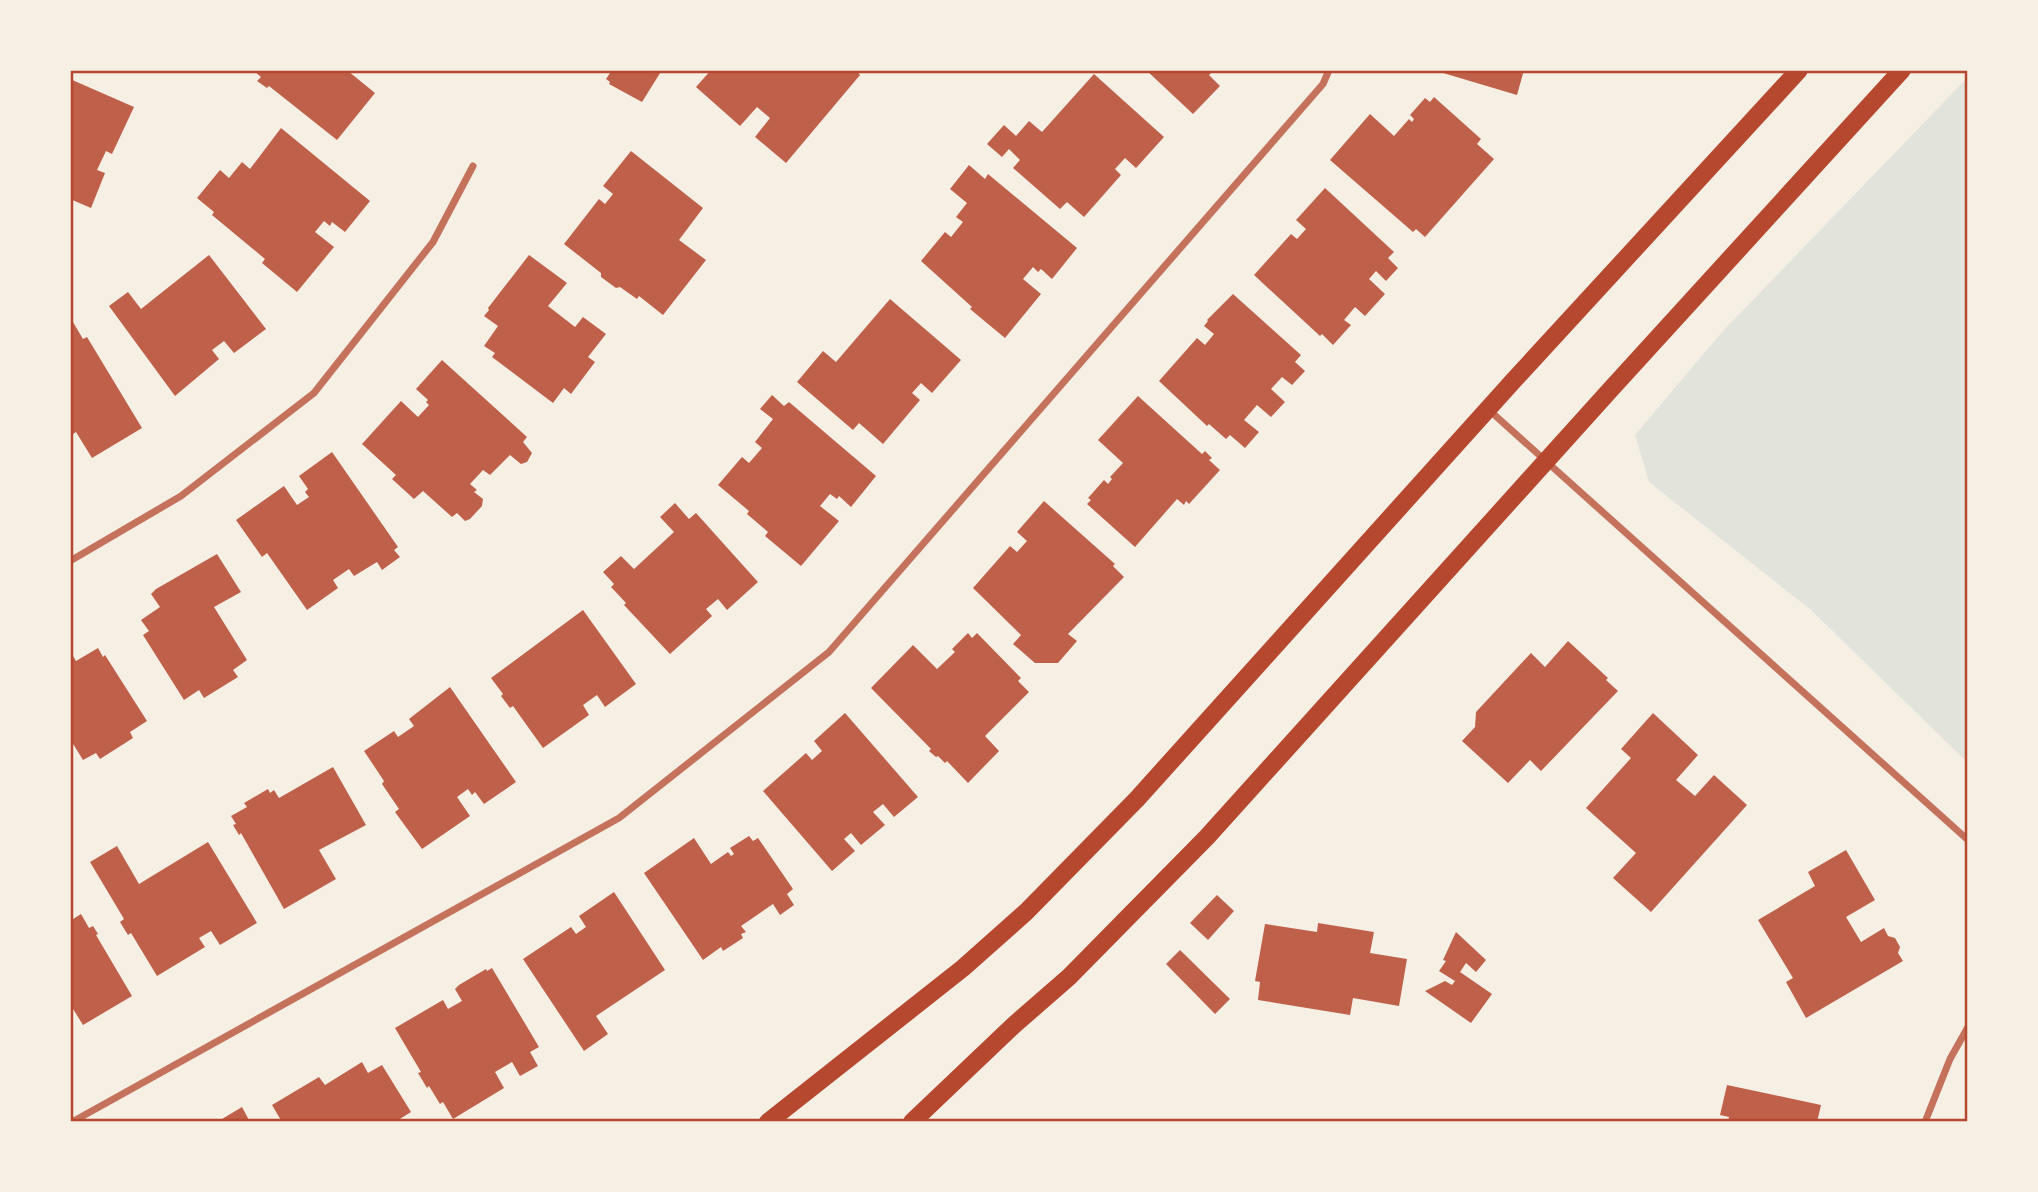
<svg xmlns="http://www.w3.org/2000/svg" width="2038" height="1192" viewBox="0 0 2038 1192" font-family="'Golos Text',sans-serif">
  <style>
    .green { fill: #e2e4dc }
    .building { fill: #bf614a }
    .lines { fill: none; stroke-linecap: round; stroke-linejoin: round }
    .minor { stroke: #c5725c; stroke-width: 7 }
    .primary { stroke: #b5482f; stroke-width: 18 }
    .neatline { fill: none; stroke: #b5482f; stroke-width: 2.5 }
  </style>
  <rect width="100%" height="100%" fill="#f6efe4"/>
  <path class="green" d="M 1968,77 L 1968,763 L 1811,610 L 1649,482 L 1635,435 L 1722,332 Z"/>
  <path class="building" d="M 253,70 L 350,70 L 348,71 L 375,93 L 337,140 L 269,86 L 267,88 L 257,81 L 261,77 Z
    M 612,70 L 662,70 L 642,102 L 609,84 L 610,82 L 606,79 Z
    M 711,70 L 860,70 L 858,72 L 860,75 L 786,163 L 755,137 L 770,118 L 757,107 L 740,126 L 696,87 Z
    M 1146,70 L 1210,70 L 1212,72 L 1209,75 L 1220,86 L 1193,114 Z
    M 1433,70 L 1524,70 L 1517,95 Z
    M 1094,74 L 1164,137 L 1136,168 L 1125,158 L 1115,169 L 1121,175 L 1084,217 L 1067,202 L 1060,209 L 1013,168 L 1020,160 L 1009,149 L 1002,157 L 987,144 L 1004,125 L 1016,136 L 1029,121 L 1042,132 Z
    M 70,79 L 134,107 L 112,154 L 106,151 L 97,170 L 105,173 L 91,208 L 70,199 Z
    M 1434,97 L 1481,139 L 1477,144 L 1494,159 L 1425,237 L 1416,229 L 1413,232 L 1330,160 L 1370,114 L 1394,136 L 1409,119 L 1412,122 L 1414,119 L 1410,115 L 1425,98 L 1430,102 Z
    M 281,128 L 370,201 L 345,232 L 332,222 L 330,226 L 324,221 L 315,232 L 334,247 L 297,292 L 262,263 L 265,259 L 212,215 L 214,212 L 197,198 L 220,170 L 229,178 L 242,162 L 250,169 Z
    M 631,151 L 703,208 L 679,240 L 706,260 L 663,315 L 639,296 L 637,299 L 620,287 L 616,288 L 601,277 L 601,273 L 564,244 L 599,199 L 605,204 L 613,194 L 603,186 Z
    M 969,165 L 985,179 L 988,174 L 1077,248 L 1052,279 L 1041,269 L 1038,272 L 1033,267 L 1023,279 L 1041,294 L 1005,338 L 970,309 L 972,307 L 921,261 L 945,232 L 951,237 L 963,222 L 956,217 L 967,203 L 950,189 Z
    M 1325,188 L 1394,252 L 1388,258 L 1398,268 L 1386,281 L 1376,271 L 1369,279 L 1385,294 L 1365,316 L 1355,307 L 1344,320 L 1351,325 L 1333,345 L 1322,334 L 1320,336 L 1254,275 L 1291,234 L 1297,239 L 1306,229 L 1296,220 Z
    M 209,255 L 266,329 L 234,353 L 224,341 L 212,350 L 219,359 L 175,396 L 109,306 L 128,292 L 141,309 Z
    M 529,255 L 567,283 L 548,306 L 575,327 L 583,317 L 606,334 L 588,357 L 595,362 L 571,394 L 564,388 L 553,403 L 492,357 L 495,353 L 484,346 L 498,326 L 484,316 L 489,310 L 488,308 Z
    M 1233,294 L 1301,355 L 1295,362 L 1305,371 L 1292,385 L 1282,377 L 1271,389 L 1285,402 L 1271,417 L 1257,405 L 1244,420 L 1259,432 L 1245,448 L 1230,435 L 1226,439 L 1209,424 L 1207,426 L 1159,381 L 1197,338 L 1205,345 L 1214,334 L 1204,326 L 1208,321 L 1207,320 Z
    M 890,299 L 961,360 L 932,393 L 921,383 L 912,393 L 920,400 L 883,444 L 859,423 L 853,430 L 797,382 L 823,351 L 836,362 Z
    M 70,317 L 83,339 L 87,337 L 142,428 L 92,458 L 76,432 L 70,436 Z
    M 442,360 L 527,437 L 523,442 L 532,453 L 527,462 L 521,464 L 510,455 L 490,475 L 483,470 L 470,484 L 477,490 L 474,492 L 483,499 L 482,506 L 470,519 L 465,521 L 457,513 L 452,517 L 423,491 L 414,499 L 392,479 L 396,475 L 362,444 L 401,401 L 418,417 L 429,405 L 426,402 L 428,400 L 416,389 Z
    M 772,395 L 784,406 L 789,402 L 876,476 L 851,507 L 839,496 L 837,499 L 830,494 L 820,506 L 839,521 L 801,566 L 765,536 L 768,532 L 747,514 L 749,511 L 718,485 L 742,457 L 749,463 L 762,448 L 755,442 L 773,419 L 760,409 Z
    M 1138,396 L 1202,454 L 1205,451 L 1212,458 L 1209,460 L 1220,470 L 1189,504 L 1186,501 L 1184,505 L 1177,499 L 1135,547 L 1087,504 L 1091,500 L 1088,498 L 1104,480 L 1108,484 L 1112,479 L 1110,477 L 1123,463 L 1098,440 Z
    M 332,452 L 398,547 L 394,550 L 400,557 L 382,570 L 377,562 L 354,576 L 349,569 L 333,580 L 338,588 L 307,610 L 267,553 L 262,557 L 236,520 L 284,486 L 297,505 L 309,497 L 305,492 L 308,489 L 299,476 Z
    M 1044,501 L 1115,564 L 1113,566 L 1124,577 L 1068,634 L 1077,641 L 1058,663 L 1035,663 L 1013,644 L 1021,635 L 973,588 L 1010,546 L 1017,552 L 1027,541 L 1017,532 Z
    M 675,503 L 689,519 L 696,513 L 758,582 L 727,610 L 718,599 L 706,609 L 712,616 L 670,654 L 624,605 L 626,603 L 611,587 L 614,584 L 603,572 L 621,556 L 634,569 L 674,532 L 660,517 Z
    M 217,554 L 241,592 L 214,607 L 247,660 L 233,670 L 238,677 L 204,698 L 199,690 L 184,700 L 143,635 L 149,631 L 141,620 L 160,607 L 151,594 L 156,589 Z
    M 583,610 L 636,684 L 605,707 L 597,695 L 583,705 L 589,715 L 543,748 L 513,706 L 510,708 L 501,696 L 503,694 L 491,678 Z
    M 968,633 L 972,638 L 977,633 L 1021,678 L 1018,681 L 1029,692 L 985,736 L 999,751 L 968,783 L 947,761 L 945,763 L 938,756 L 936,757 L 929,751 L 931,749 L 871,688 L 913,645 L 937,669 L 955,652 L 952,649 Z
    M 1568,641 L 1608,678 L 1606,680 L 1618,691 L 1541,771 L 1530,760 L 1508,783 L 1462,741 L 1475,727 L 1476,712 L 1531,653 L 1545,667 Z
    M 98,648 L 103,657 L 105,655 L 147,721 L 130,732 L 133,738 L 100,759 L 96,753 L 83,760 L 70,739 L 70,651 L 76,661 Z
    M 450,687 L 516,782 L 484,804 L 475,792 L 472,795 L 468,789 L 457,797 L 470,816 L 422,849 L 395,812 L 399,809 L 382,784 L 384,781 L 364,751 L 394,731 L 398,737 L 414,726 L 409,719 Z
    M 845,713 L 918,797 L 894,817 L 883,804 L 873,812 L 885,825 L 861,845 L 851,833 L 844,839 L 855,851 L 832,871 L 763,791 L 806,753 L 812,760 L 822,751 L 814,741 Z
    M 1653,713 L 1698,755 L 1676,780 L 1695,796 L 1714,775 L 1747,805 L 1651,912 L 1613,878 L 1636,853 L 1586,808 L 1631,758 L 1621,749 Z
    M 333,767 L 366,825 L 319,850 L 336,879 L 284,909 L 241,833 L 239,835 L 233,825 L 236,824 L 231,816 L 247,807 L 244,803 L 268,789 L 270,793 L 274,790 L 279,798 Z
    M 749,836 L 753,841 L 758,838 L 793,889 L 787,894 L 794,905 L 780,915 L 773,904 L 741,926 L 746,932 L 741,934 L 743,938 L 723,951 L 721,947 L 703,960 L 644,873 L 694,838 L 711,864 L 728,852 L 731,856 L 734,854 L 730,848 Z
    M 208,842 L 257,923 L 220,945 L 211,931 L 199,938 L 205,947 L 157,976 L 131,933 L 128,935 L 120,922 L 124,919 L 90,862 L 117,846 L 139,884 Z
    M 1846,850 L 1875,900 L 1846,917 L 1861,942 L 1884,928 L 1888,936 L 1895,938 L 1900,947 L 1898,953 L 1903,961 L 1806,1018 L 1786,982 L 1793,978 L 1758,920 L 1815,886 L 1808,872 Z
    M 614,892 L 665,970 L 596,1016 L 608,1034 L 584,1051 L 523,959 L 571,927 L 576,934 L 586,927 L 579,916 Z
    M 1217,895 L 1234,911 L 1208,940 L 1190,923 Z
    M 81,914 L 89,928 L 93,926 L 98,934 L 96,935 L 132,996 L 83,1025 L 70,1004 L 70,921 Z
    M 1318,923 L 1374,932 L 1370,953 L 1407,959 L 1399,1006 L 1353,998 L 1350,1015 L 1258,1000 L 1260,982 L 1255,981 L 1265,924 L 1317,932 Z
    M 1456,932 L 1486,960 L 1476,972 L 1466,963 L 1460,972 L 1492,994 L 1471,1023 L 1425,991 L 1445,981 L 1452,985 L 1455,981 L 1439,971 L 1446,961 L 1443,960 Z
    M 1180,950 L 1230,999 L 1215,1014 L 1166,964 Z
    M 492,968 L 539,1047 L 530,1052 L 538,1066 L 520,1076 L 512,1062 L 495,1072 L 504,1088 L 453,1119 L 443,1102 L 440,1104 L 429,1086 L 427,1088 L 418,1073 L 421,1072 L 395,1028 L 443,1000 L 448,1009 L 462,1001 L 455,989 L 459,985 L 486,969 L 487,971 Z
    M 362,1062 L 368,1073 L 382,1065 L 411,1112 L 395,1122 L 282,1122 L 272,1105 L 319,1077 L 325,1085 Z
    M 1727,1085 L 1821,1105 L 1817,1122 L 1728,1122 L 1729,1117 L 1720,1115 Z
    M 242,1107 L 250,1122 L 217,1122 Z"/>
  <g class="lines">
    <path class="minor" d="M 1489,410 L 1968,840
      M 70,561 L 181,496 L 314,393 L 433,242 L 473,166
      M 72,1122 L 619,818 L 829,652 L 1323,84 L 1329,70
      M 1925,1122 L 1950,1059 L 1968,1027"/>
    <path class="primary" d="M 768,1122 L 963,968 L 1026,912 L 1137,799 L 1514,380 L 1799,70
      M 912,1122 L 1014,1025 L 1069,977 L 1207,837 L 1611,389 L 1902,70"/>
  </g>
  <rect width="2038" height="1192" fill="none" stroke="#f6efe4" stroke-width="144"/>
  <rect x="72" y="72" width="1894" height="1048" class="neatline"/>
</svg>
